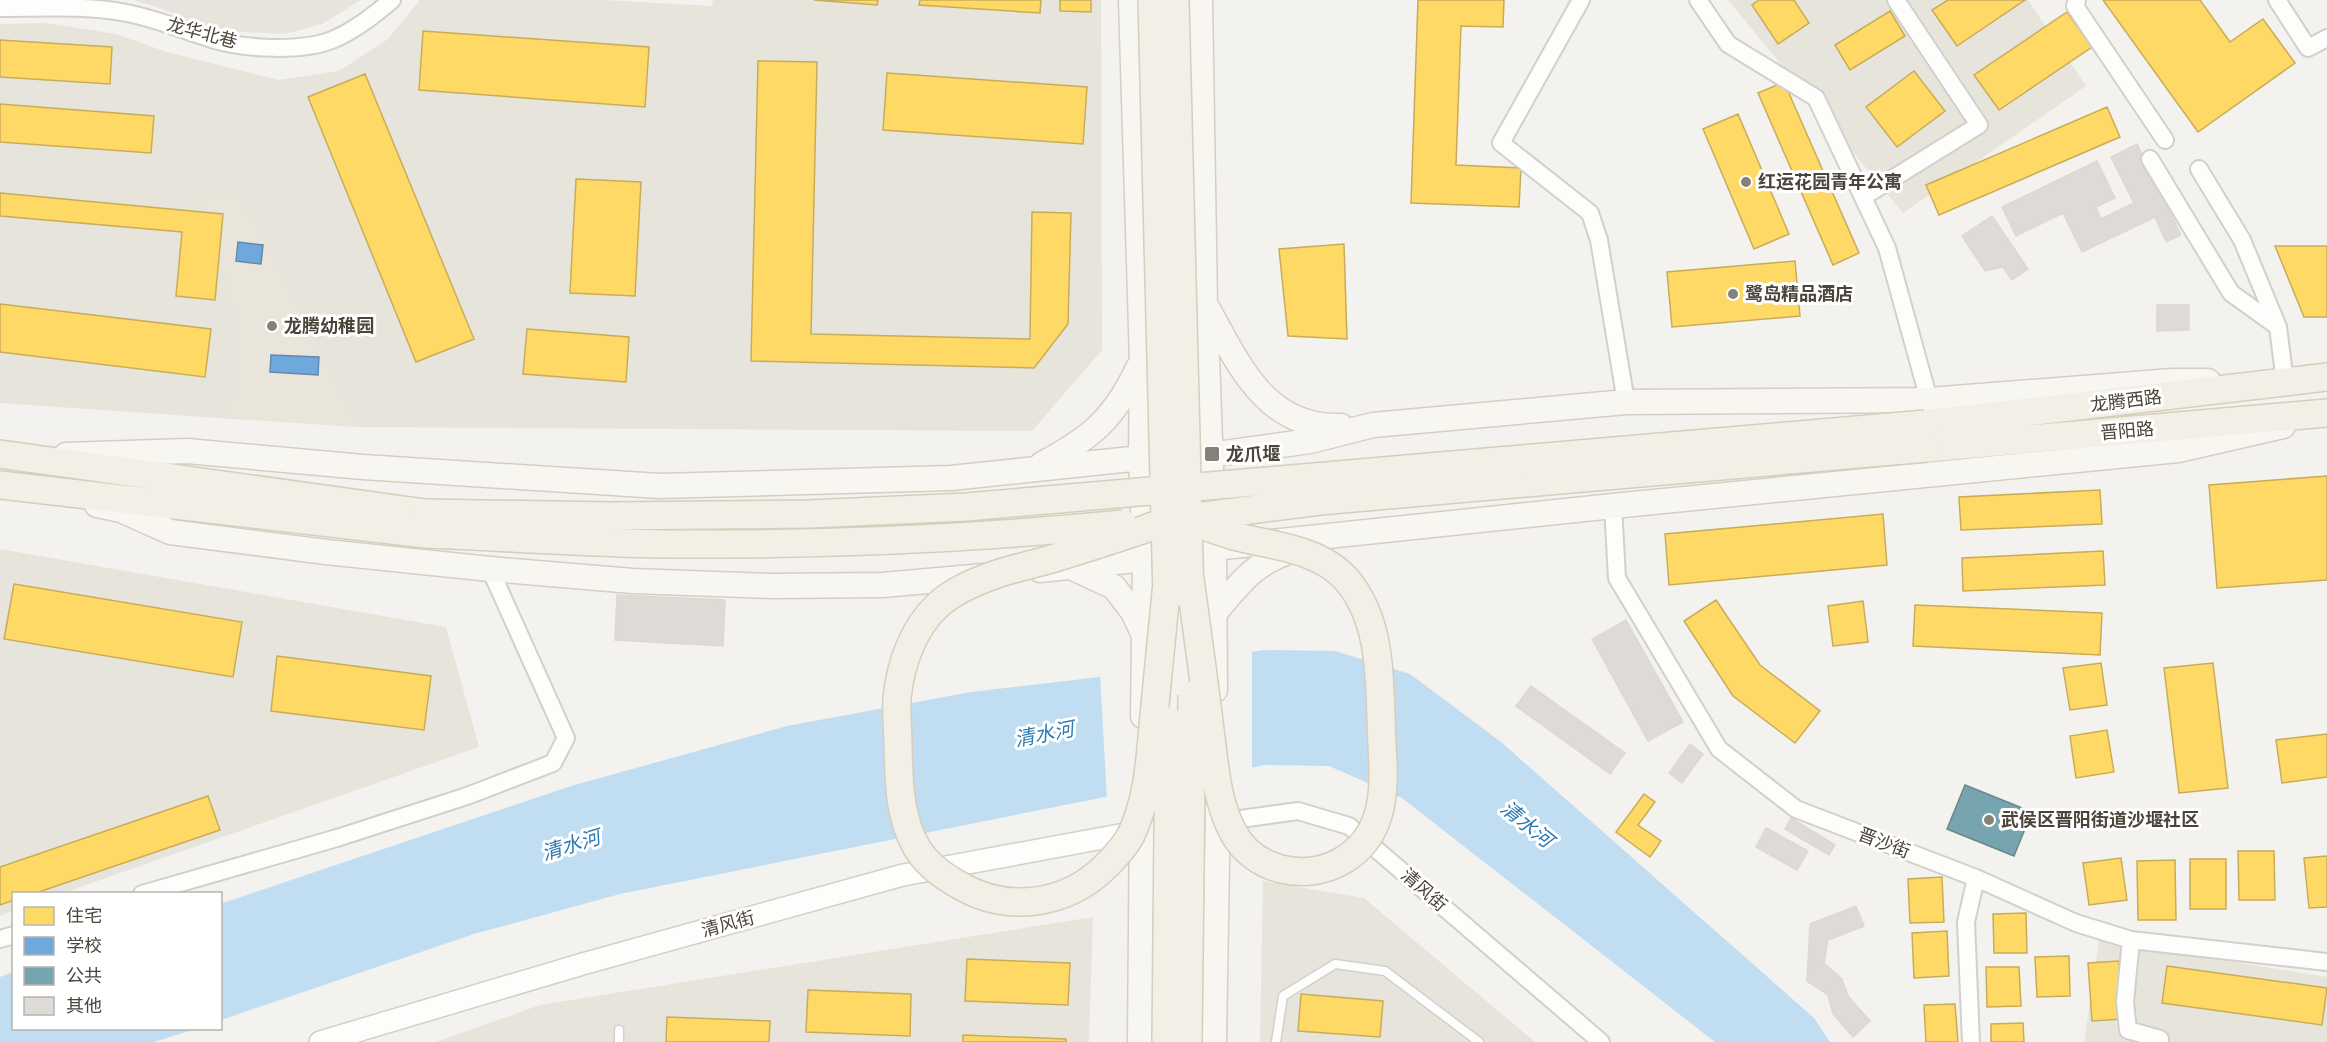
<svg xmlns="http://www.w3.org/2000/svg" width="2327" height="1042" viewBox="0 0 2327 1042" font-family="Rubik,'Noto Sans SC',sans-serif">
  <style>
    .residential { fill: #e7e4dc }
    .education { fill: #eae5da }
    .parking { fill: #e6e3df }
    .water { fill: #c0ddf1 }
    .pier { fill: #f4f2ee }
    .homes { fill: #ffd966; stroke: #c9ac58; stroke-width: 1.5 }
    .schools { fill: #6fa8dc; stroke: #648aab; stroke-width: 1.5 }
    .public { fill: #76a5af; stroke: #69888c; stroke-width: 1.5 }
    .building { fill: #dedbd6; stroke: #dcd9d4; stroke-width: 1.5 }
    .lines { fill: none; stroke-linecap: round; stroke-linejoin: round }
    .service-casing { stroke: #d2d0cb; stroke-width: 11 }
    .minor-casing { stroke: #d2d0cb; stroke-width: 20 }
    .tertiary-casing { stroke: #d2d0cb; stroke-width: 24 }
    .secondary-casing { stroke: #d3cfc5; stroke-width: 27 }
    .primary-casing { stroke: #d6cebb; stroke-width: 30 }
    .service { stroke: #fdfdfc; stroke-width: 8 }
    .minor { stroke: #fdfdfc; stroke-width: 16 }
    .tertiary { stroke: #fdfdfc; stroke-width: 21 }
    .secondary { stroke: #f7f6f1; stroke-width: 24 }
    .primary { stroke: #f2efe6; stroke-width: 27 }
    .primary-bridge-casing { stroke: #d6cebb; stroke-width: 30; stroke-linecap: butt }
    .primary-bridge { stroke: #f2efe6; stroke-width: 27 }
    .poi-dot { fill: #868178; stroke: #fff; stroke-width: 2 }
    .labels { text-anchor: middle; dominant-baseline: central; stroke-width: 6; stroke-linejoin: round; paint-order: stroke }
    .street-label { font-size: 18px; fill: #4b4439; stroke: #fff }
    .poi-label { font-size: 18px; font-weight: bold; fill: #4b4439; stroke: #fff; text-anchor: start }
    .water-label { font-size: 20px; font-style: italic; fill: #2e7ab2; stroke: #fff }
  </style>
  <rect width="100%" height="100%" fill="#f4f2ee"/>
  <path class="residential" d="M 179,0 L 361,0 L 322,24 L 285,34 L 222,31 L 188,19 Z
    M 420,0 L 604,0 L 712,6 L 713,0 L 1101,0 L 1102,350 L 1032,431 L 356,427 L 242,200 L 212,233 L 226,269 L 235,307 L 240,345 L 233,419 L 0,403 L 0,24 L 45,23 L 116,34 L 167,52 L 279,80 L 339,71 L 388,39 Z
    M 1728,0 L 2028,0 L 2086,86 L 1903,213 Z
    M 0,549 L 446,627 L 479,747 L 63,893 L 14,894 L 13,911 L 0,916 Z
    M 1263,881 L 1364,898 L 1535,1042 L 1260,1042 Z
    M 1093,917 L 1089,1042 L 436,1042 L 540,1005 Z
    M 2099,940 L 2327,977 L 2327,1042 L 2084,1042 Z"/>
  <path class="education" d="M 197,196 L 242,199 L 356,427 L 233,419 L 240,345 L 235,307 L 226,269 Z"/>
  <path class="parking" d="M 133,0 L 179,0 L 188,19 L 157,7 Z"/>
  <path class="water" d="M 1263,650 L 1335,651 L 1410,674 L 1501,742 L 1814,1018 L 1830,1042 L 1715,1042 L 1402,798 L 1329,766 L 1265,765 L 620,894 L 474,934 L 221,1020 L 220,904 L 571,786 L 787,726 L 971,692 L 1108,676 Z
    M 13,972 L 14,1028 L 195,1029 L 154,1042 L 0,1042 L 0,977 Z"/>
  <path class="pier" d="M 1252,649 L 1252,771 L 1107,799 L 1100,674 Z"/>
  <path class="homes" d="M 814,0 L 878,0 L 877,5 Z
    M 920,0 L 1041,0 L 1040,13 L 919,5 Z
    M 1060,0 L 1091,0 L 1091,12 L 1060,11 Z
    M 1418,0 L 1504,0 L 1503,27 L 1461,26 L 1456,165 L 1521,168 L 1519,207 L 1411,203 Z
    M 1759,0 L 1794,0 L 1809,23 L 1778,44 L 1752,5 Z
    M 1948,0 L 2025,0 L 1957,46 L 1932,10 Z
    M 2103,0 L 2200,0 L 2230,42 L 2263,19 L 2295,63 L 2198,132 Z
    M 1890,11 L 1905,36 L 1850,70 L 1835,45 Z
    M 2067,12 L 2092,47 L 1999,110 L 1974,75 Z
    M 423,31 L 649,47 L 645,107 L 419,90 Z
    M 0,40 L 112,47 L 110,84 L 0,77 Z
    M 758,61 L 817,62 L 811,334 L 1030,339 L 1032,212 L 1071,213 L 1068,324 L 1034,368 L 751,361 Z
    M 1914,71 L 1945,111 L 1897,147 L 1866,107 Z
    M 887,73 L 1087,87 L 1083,144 L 883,130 Z
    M 365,74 L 474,339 L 416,362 L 308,97 Z
    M 1784,82 L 1859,253 L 1833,265 L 1758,93 Z
    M 0,104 L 154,116 L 151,153 L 0,142 Z
    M 2107,107 L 2120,137 L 1939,215 L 1926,185 Z
    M 1738,114 L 1789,234 L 1754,249 L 1703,129 Z
    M 576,179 L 641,182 L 635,296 L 570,293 Z
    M 0,193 L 223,214 L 215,300 L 176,296 L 182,232 L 0,216 Z
    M 1344,244 L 1347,339 L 1288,336 L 1279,249 Z
    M 2275,246 L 2327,246 L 2327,317 L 2304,317 Z
    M 1795,261 L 1800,316 L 1672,327 L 1667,272 Z
    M 0,304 L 211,329 L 205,377 L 0,352 Z
    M 527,329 L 629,337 L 626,382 L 523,374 Z
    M 2327,476 L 2327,580 L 2217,588 L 2209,485 Z
    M 2100,490 L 2102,524 L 1961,530 L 1959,497 Z
    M 1883,514 L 1887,565 L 1669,585 L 1665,534 Z
    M 2103,551 L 2105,585 L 1963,591 L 1962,558 Z
    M 14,584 L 242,622 L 233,677 L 4,639 Z
    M 1716,600 L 1760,665 L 1820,711 L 1795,743 L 1733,696 L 1684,621 Z
    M 1863,601 L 1868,642 L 1833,646 L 1828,606 Z
    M 1915,605 L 2102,613 L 2100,655 L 1913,646 Z
    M 277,656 L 431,676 L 424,730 L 271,711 Z
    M 2101,663 L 2107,705 L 2070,710 L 2063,668 Z
    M 2213,663 L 2228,788 L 2179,793 L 2164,668 Z
    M 2107,730 L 2114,772 L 2076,778 L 2070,736 Z
    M 2327,734 L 2327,777 L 2282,783 L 2276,740 Z
    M 1644,794 L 1655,802 L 1638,825 L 1661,841 L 1650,857 L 1616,832 Z
    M 208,796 L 220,830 L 33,894 L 14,894 L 14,900 L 0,905 L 0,867 Z
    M 2238,851 L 2274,851 L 2275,900 L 2239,900 Z
    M 2327,856 L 2327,907 L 2309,908 L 2304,858 Z
    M 2121,858 L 2127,900 L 2089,905 L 2083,863 Z
    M 2190,859 L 2226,859 L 2226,909 L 2190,909 Z
    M 2175,860 L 2176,920 L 2138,920 L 2137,861 Z
    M 1942,877 L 1944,922 L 1910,923 L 1908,879 Z
    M 2026,913 L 2027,953 L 1994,953 L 1993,914 Z
    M 1947,931 L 1949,976 L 1914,978 L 1912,933 Z
    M 2069,956 L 2070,996 L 2037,997 L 2035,957 Z
    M 967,959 L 1070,963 L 1068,1005 L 965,1001 Z
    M 2119,961 L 2122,1019 L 2092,1021 L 2088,963 Z
    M 2167,966 L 2327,988 L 2322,1025 L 2162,1003 Z
    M 1986,967 L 2019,967 L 2021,1006 L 1987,1007 Z
    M 808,990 L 911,994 L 910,1036 L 806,1032 Z
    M 1301,994 L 1383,1001 L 1380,1037 L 1298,1031 Z
    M 1955,1004 L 1958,1042 L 1926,1042 L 1924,1005 Z
    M 667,1017 L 770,1021 L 769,1042 L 666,1042 Z
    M 2023,1023 L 2024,1042 L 1991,1042 L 1991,1024 Z
    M 963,1035 L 1066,1039 L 1066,1042 L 963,1042 Z"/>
  <path class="schools" d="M 238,242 L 263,245 L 261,264 L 236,261 Z
    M 271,355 L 319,357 L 318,375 L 270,372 Z"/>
  <path class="public" d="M 1965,785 L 2032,812 L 2014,856 L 1947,829 Z"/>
  <path class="building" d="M 2137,144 L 2181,235 L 2166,242 L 2155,217 L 2082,252 L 2063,213 L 2016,236 L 2002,207 L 2097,161 L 2115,198 L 2096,207 L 2101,219 L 2134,203 L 2111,157 Z
    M 1992,216 L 2028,269 L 2012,280 L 2003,267 L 1985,271 L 1962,236 Z
    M 2157,305 L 2189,305 L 2189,330 L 2157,331 Z
    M 617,595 L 725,600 L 723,646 L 615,640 Z
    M 1626,620 L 1683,722 L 1648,741 L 1592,639 Z
    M 1531,686 L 1625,753 L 1610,774 L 1516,706 Z
    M 1690,744 L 1703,754 L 1682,783 L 1669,773 Z
    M 1791,818 L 1835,845 L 1829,855 L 1785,829 Z
    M 1766,828 L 1808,851 L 1797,870 L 1756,847 Z
    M 1856,906 L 1864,926 L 1828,940 L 1824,963 L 1842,979 L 1848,996 L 1870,1021 L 1853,1037 L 1833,1014 L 1828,995 L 1807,981 L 1810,924 Z"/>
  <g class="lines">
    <defs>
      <path id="service" d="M 619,1042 L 619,1030
        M 1276,1042 L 1283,996 L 1335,964 L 1385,971 L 1479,1042"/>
      <path id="minor" d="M 1581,0 L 1501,143 L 1590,213 L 1599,240 L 1626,402
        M 1698,0 L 1728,44 L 1816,98 L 1887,248 L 1929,400
        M 2077,0 L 2075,6 L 2165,140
        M 2277,0 L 2308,48 L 2327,38
        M 0,8 C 42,8 86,5 127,13 C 157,19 186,31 215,40 C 246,49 301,52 332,40 C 354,31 374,15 392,0
        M 2150,159 L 2231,293 L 2277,326
        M 2199,169 L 2242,240 L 2278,327 L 2285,382
        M 1863,197 L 1979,125 L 1896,0
        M 1613,506 L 1617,578 L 1719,749 L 1796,809 L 1976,878 L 2076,923 L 2131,940 L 2327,962
        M 1219,822 L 1298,811 L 1349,826 L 1601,1042
        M 142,894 L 337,838 L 467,796 L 553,763 L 566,738 L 490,569
        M 0,939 L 14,935
        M 2131,940 L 2125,1002 L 2128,1030 L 2160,1039 L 2159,1042
        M 1971,1042 L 1966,922 L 1976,878"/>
      <path id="tertiary" d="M 320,1042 L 586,963 L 903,875 L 1141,831"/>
      <path id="secondary" d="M 1131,0 L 1142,361 L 1141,458 L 1145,559 L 1143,716
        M 1200,0 L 1205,304 L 1214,548 L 1215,690
        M 1208,309 C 1239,365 1266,429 1341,426
        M 66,455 L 187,451 L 363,467 L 660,486 L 951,478 L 1141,458 L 1209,455 L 1310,441 L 1373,425 L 1626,402 L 1929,400 L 2172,381 L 2208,381
        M 1042,464 C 1091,438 1114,419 1138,368
        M 97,505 L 121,510 L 170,532 L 326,552 L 490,569 L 633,581 L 773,586 L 883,585 L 984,576
        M 1073,568 L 1114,587 L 1133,612 L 1143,633
        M 1040,570 L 1145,559 L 1214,548 L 1613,506 L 2178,450 L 2283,426
        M 1214,614 C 1242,581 1254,562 1297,549
        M 1140,1042 L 1142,810
        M 1214,1042 L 1218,800"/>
      <path id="primary" d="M 1925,424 L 2327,377
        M 1927,448 L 2327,413
        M 0,454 L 425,513
        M 0,485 L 426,534"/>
    </defs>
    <use href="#service" class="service-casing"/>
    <use href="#minor" class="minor-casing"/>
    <use href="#tertiary" class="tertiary-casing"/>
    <use href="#secondary" class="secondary-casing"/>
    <use href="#primary" class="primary-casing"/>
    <use href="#service" class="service"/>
    <use href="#minor" class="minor"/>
    <use href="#tertiary" class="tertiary"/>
    <use href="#secondary" class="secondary"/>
    <use href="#primary" class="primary"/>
    <defs>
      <path id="primary-bridge" d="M 1152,0 L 1167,599
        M 1175,0 L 1190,597
        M 425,513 L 610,516 L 809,514 L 966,507 L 1925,424
        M 1188,518 L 1320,501 L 1927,448
        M 426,534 C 506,537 586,543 666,544 C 819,545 971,539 1123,524
        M 1167,582 C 1163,626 1158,671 1154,715 C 1150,757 1149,797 1131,835 C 1125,846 1116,856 1107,865 C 1068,905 1008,914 959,885 C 943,876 927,865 917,848 C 899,817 899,782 898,746 C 898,731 896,714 897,699 C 900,665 913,628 938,605 C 954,590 977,581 997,574 C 1018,567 1040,563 1061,556 C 1088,548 1115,539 1142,530 C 1154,526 1167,519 1179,520 C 1197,522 1216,531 1234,536 C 1272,546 1319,548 1347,580 C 1385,625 1379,690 1382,745 C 1385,789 1386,837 1340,862 C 1303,882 1253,870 1233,832 C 1216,800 1215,765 1210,730 C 1204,680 1197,630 1190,579
        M 1166,1042 L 1169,721
        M 1188,1042 L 1192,695"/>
    </defs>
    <use href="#primary-bridge" class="primary-bridge-casing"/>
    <use href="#primary-bridge" class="primary-bridge"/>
  </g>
  <g class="poi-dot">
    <circle cx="1746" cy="182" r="6"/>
    <circle cx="1733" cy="294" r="6"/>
    <circle cx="272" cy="326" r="6"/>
    <rect x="1204" y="446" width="16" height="16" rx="3"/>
    <circle cx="1989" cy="820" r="6"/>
  </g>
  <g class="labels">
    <g class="street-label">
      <text transform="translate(202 33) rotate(15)">龙华北巷</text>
      <text transform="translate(2126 401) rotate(-7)">龙腾西路</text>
      <text transform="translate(2127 431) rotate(-5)">晋阳路</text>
      <text transform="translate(1884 843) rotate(21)">晋沙街</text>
      <text transform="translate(1424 890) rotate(41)">清风街</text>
      <text transform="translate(728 924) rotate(-15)">清风街</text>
    </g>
    <g class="poi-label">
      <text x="1758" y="182">红运花园青年公寓</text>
      <text x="1745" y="294">鹭岛精品酒店</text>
      <text x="284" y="326">龙腾幼稚园</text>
      <text x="1226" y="454">龙爪堰</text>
      <text x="2001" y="820">武侯区晋阳街道沙堰社区</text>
    </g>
    <g class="water-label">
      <text transform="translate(1044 734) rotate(-11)">清水河</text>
      <text transform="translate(1527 824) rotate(39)">清水河</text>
      <text transform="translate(571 845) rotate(-17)">清水河</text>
    </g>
  </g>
  <rect x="12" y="892" width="210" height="138" fill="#ffffff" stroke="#b7b4b0" stroke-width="1.5"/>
  <rect x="24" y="907" width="30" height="18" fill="#ffd966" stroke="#b7b4b0" stroke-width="1.5"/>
  <text x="66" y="922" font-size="18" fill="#4b4439">住宅</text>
  <rect x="24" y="937" width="30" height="18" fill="#6fa8dc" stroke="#b7b4b0" stroke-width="1.5"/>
  <text x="66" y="952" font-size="18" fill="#4b4439">学校</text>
  <rect x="24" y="967" width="30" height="18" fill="#76a5af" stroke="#b7b4b0" stroke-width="1.5"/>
  <text x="66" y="982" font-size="18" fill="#4b4439">公共</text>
  <rect x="24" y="997" width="30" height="18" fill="#dedbd6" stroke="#b7b4b0" stroke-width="1.5"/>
  <text x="66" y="1012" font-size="18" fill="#4b4439">其他</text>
</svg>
